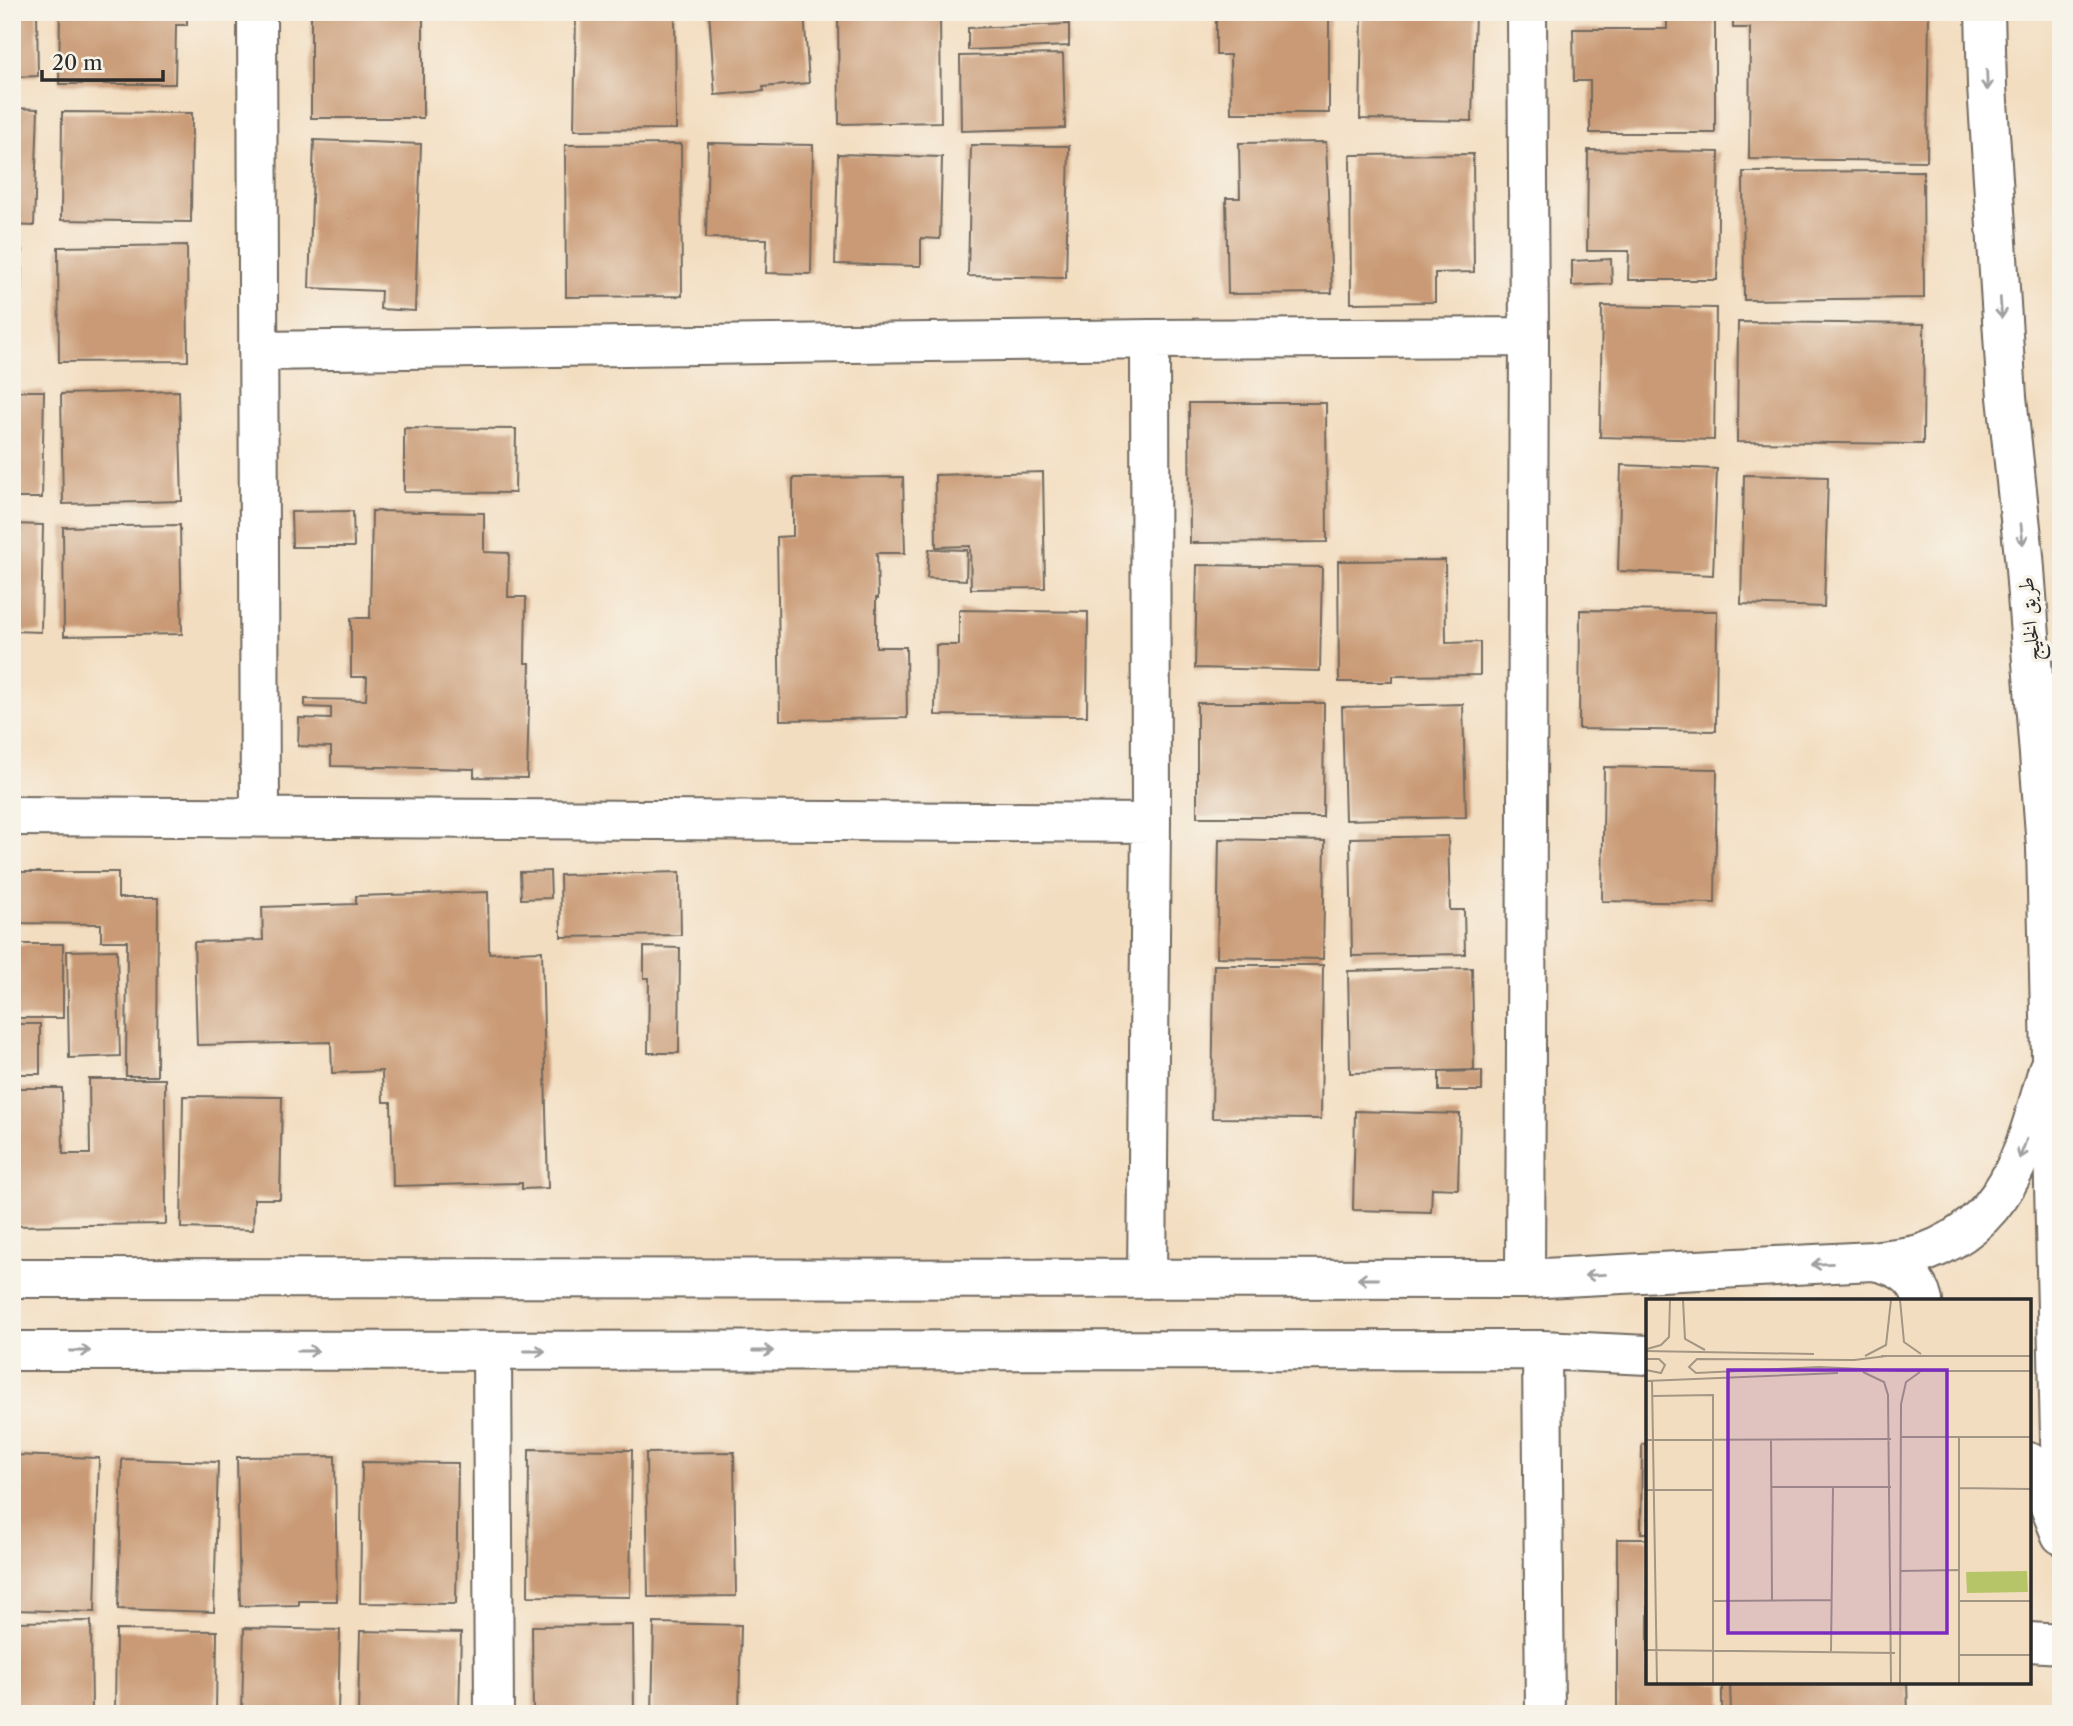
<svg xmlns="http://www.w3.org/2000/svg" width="2073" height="1726" viewBox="0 0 2073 1726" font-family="'Libre Caslon Text',Amiri,serif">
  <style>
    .building { fill: #c99a75 }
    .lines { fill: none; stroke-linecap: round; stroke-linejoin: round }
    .minor-casing { stroke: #71695f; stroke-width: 42 }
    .major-casing { stroke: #71695f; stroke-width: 42 }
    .minor { stroke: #fff; stroke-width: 38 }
    .major { stroke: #fff; stroke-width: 38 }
    .oneway { stroke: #a0a0a0 }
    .labels { text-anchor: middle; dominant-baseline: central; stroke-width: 7; stroke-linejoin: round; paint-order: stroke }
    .street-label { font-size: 21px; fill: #2b2b2b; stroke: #f7f3e8 }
    .inset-road { fill: none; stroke: #a39684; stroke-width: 2 }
    .view { fill: #7b2cbf; fill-opacity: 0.15; stroke: #7b2cbf; stroke-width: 3.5 }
    .inset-edge { fill: none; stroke: #2b2b2b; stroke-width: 3.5 }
  </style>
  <rect width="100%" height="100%" fill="#f7f3e8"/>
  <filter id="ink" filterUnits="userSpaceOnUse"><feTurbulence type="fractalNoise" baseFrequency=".0143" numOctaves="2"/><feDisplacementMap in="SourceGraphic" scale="14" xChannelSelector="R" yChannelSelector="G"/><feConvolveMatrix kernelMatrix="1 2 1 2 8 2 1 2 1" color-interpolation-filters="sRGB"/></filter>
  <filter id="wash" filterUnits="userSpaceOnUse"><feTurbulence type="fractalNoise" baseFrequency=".00686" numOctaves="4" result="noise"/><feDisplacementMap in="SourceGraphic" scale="28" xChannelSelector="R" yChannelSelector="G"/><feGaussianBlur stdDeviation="1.57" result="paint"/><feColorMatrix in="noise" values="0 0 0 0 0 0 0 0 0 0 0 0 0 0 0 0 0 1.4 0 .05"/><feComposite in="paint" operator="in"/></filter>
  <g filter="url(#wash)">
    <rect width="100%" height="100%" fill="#f3ddc0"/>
    <g id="blocks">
      <path class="building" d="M 12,12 L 37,12 L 38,76 L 12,77 Z
        M 60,12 L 187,12 L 187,25 L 176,25 L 175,84 L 59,84 Z
        M 311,12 L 423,12 L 423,118 L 311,118 Z
        M 576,12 L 675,12 L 676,129 L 574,130 Z
        M 709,12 L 804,12 L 809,83 L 763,87 L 764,91 L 715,95 Z
        M 838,12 L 940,12 L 941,122 L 839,124 Z
        M 1216,12 L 1329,12 L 1329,113 L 1231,113 L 1230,55 L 1216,55 Z
        M 1362,12 L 1475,12 L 1472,121 L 1360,119 Z
        M 1642,12 L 1715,12 L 1715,133 L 1590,133 L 1590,81 L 1574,81 L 1573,29 L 1667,29 L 1667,17 L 1642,17 Z
        M 1733,12 L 1929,12 L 1927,161 L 1749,159 L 1750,28 L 1733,28 Z
        M 1069,24 L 1069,46 L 968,50 L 968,28 Z
        M 1063,54 L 1065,128 L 961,131 L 960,56 Z
        M 12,108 L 38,109 L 34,226 L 12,225 Z
        M 62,112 L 192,113 L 191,222 L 61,220 Z
        M 314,140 L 421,144 L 415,311 L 380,309 L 381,291 L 309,288 Z
        M 1326,142 L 1332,293 L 1228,294 L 1226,198 L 1240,198 L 1239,143 Z
        M 708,143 L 813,145 L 811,274 L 766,273 L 767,239 L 706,238 Z
        M 681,144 L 682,296 L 566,297 L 565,145 Z
        M 971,145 L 1069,146 L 1066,278 L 968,276 Z
        M 1588,150 L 1719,152 L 1717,280 L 1628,280 L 1629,251 L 1587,251 Z
        M 838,154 L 942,157 L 940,239 L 921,238 L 921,266 L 835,264 Z
        M 1473,154 L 1474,272 L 1435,273 L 1435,302 L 1351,303 L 1350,155 Z
        M 1923,171 L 1924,298 L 1744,300 L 1743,172 Z
        M 187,245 L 188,361 L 59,362 L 58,247 Z
        M 12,249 L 22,250 L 20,348 L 12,348 Z
        M 1611,259 L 1612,284 L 1572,286 L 1572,261 Z
        M 1602,306 L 1716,308 L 1714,440 L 1600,437 Z
        M 1738,322 L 1924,324 L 1923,444 L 1737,442 Z
        M 12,391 L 44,391 L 42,498 L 12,498 Z
        M 179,391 L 182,501 L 63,504 L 61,394 Z
        M 1189,403 L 1326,403 L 1327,542 L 1190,543 Z
        M 404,428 L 516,429 L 515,493 L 404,492 Z
        M 1621,465 L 1717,469 L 1713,575 L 1618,571 Z
        M 1043,472 L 1045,588 L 971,589 L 970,546 L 936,547 L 935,475 Z
        M 1744,475 L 1828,477 L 1824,607 L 1741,604 Z
        M 903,477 L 905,553 L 877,553 L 878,598 L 876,598 L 876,647 L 906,647 L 907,718 L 780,720 L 777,537 L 793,536 L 793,478 Z
        M 353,511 L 354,547 L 292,547 L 291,512 Z
        M 372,511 L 484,513 L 484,552 L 509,553 L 508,597 L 526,597 L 525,663 L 530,663 L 527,778 L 474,777 L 474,769 L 331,766 L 331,747 L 298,746 L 299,718 L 331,719 L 331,708 L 305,707 L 305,699 L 366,700 L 367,677 L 351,677 L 351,618 L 370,618 Z
        M 12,524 L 43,525 L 41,632 L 12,631 Z
        M 180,525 L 182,634 L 64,636 L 63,527 Z
        M 929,549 L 967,550 L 966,580 L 927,578 Z
        M 1445,560 L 1446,643 L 1480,642 L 1480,675 L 1393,676 L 1393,682 L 1339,682 L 1338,561 Z
        M 1197,565 L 1322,567 L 1320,671 L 1195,668 Z
        M 959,610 L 1088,612 L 1087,716 L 935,715 L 936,645 L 959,645 Z
        M 1580,610 L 1717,611 L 1716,731 L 1579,729 Z
        M 1197,703 L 1324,703 L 1323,817 L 1197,817 Z
        M 1463,704 L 1466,817 L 1345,820 L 1342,707 Z
        M 1604,767 L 1717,769 L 1715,903 L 1602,901 Z
        M 1448,836 L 1450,910 L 1464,910 L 1465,954 L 1352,956 L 1350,838 Z
        M 1219,839 L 1325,841 L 1323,959 L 1217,957 Z
        M 550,871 L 551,898 L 521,899 L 520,872 Z
        M 12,872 L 118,872 L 118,898 L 158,898 L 157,1076 L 126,1076 L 127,941 L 101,941 L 101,924 L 12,923 Z
        M 680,872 L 681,935 L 561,937 L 560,875 Z
        M 488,892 L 489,953 L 542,951 L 548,1188 L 522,1189 L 522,1183 L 393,1186 L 391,1102 L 383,1102 L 382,1071 L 332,1073 L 331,1042 L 197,1045 L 194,942 L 263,940 L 262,907 L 356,904 L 356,896 Z
        M 12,944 L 63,944 L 63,1018 L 12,1018 Z
        M 644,947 L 680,948 L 679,1053 L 648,1053 L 649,978 L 644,978 Z
        M 117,950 L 120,1056 L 69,1058 L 67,951 Z
        M 1214,965 L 1323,965 L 1321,1119 L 1212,1118 Z
        M 1472,968 L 1474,1070 L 1350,1073 L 1348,971 Z
        M 12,1024 L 40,1024 L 40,1074 L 12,1074 Z
        M 1482,1071 L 1482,1091 L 1439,1091 L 1439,1072 Z
        M 89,1079 L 165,1079 L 166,1224 L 12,1226 L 12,1088 L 62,1088 L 63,1154 L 90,1154 Z
        M 183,1096 L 282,1097 L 280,1199 L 254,1199 L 253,1230 L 181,1228 Z
        M 1355,1111 L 1460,1114 L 1458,1189 L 1432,1188 L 1431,1212 L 1353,1210 Z
        M 1642,1444 L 1648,1444 L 1648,1533 L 1641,1533 Z
        M 529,1449 L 632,1450 L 630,1597 L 528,1596 Z
        M 734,1452 L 736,1596 L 648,1597 L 646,1453 Z
        M 12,1455 L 99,1458 L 95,1612 L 12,1610 Z
        M 335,1456 L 337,1601 L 299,1601 L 299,1605 L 240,1606 L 237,1457 Z
        M 122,1459 L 218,1462 L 214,1612 L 118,1609 Z
        M 362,1462 L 458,1463 L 456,1604 L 360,1603 Z
        M 1617,1539 L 1648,1539 L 1648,1682 L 1722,1683 L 1722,1714 L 1617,1714 Z
        M 91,1621 L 92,1714 L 12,1714 L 12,1622 Z
        M 654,1623 L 741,1625 L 739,1714 L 652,1714 Z
        M 633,1625 L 634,1714 L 533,1714 L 532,1626 Z
        M 244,1628 L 340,1630 L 338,1714 L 242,1714 Z
        M 116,1630 L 217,1631 L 216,1714 L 115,1714 Z
        M 360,1631 L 461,1633 L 459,1714 L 358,1714 Z
        M 1907,1682 L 1908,1714 L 1731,1714 L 1730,1683 Z"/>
    </g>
  </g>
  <g filter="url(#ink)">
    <use href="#blocks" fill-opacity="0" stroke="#71695f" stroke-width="2"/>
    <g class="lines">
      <defs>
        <path id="minor" d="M 257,12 L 260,817
          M 258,351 L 1150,339 L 1529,337
          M 12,816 L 1151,823
          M 1873,1261 C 1897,1266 1917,1275 1923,1301
          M 12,1278 L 1525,1279 L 1873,1261 C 1890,1258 1910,1258 1926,1252 C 2010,1221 2026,1146 2048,1069
          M 1147,1279 L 1151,823 L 1150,339
          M 1525,1279 L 1529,337 L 1527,12
          M 1542,1350 L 1545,1714
          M 12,1351 L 1542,1350 L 1648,1355
          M 492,1351 L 494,1714
          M 2029,1462 L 2038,1477 L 2061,1535
          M 2029,1642 L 2061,1644"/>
        <path id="major" d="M 1985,12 L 1987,86 L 2007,397 L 2024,556 L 2046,847 L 2061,1480"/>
      </defs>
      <use href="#minor" class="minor-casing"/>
      <use href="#major" class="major-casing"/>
      <use href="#minor" class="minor"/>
      <use href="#major" class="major"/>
    </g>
    <defs><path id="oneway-shaft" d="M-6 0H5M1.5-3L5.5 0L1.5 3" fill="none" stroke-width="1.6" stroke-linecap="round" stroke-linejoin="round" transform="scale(1.75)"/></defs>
    <g class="oneway">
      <use href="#oneway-shaft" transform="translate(1987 80) rotate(88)"/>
      <use href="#oneway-shaft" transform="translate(2001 308) rotate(86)"/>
      <use href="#oneway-shaft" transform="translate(2022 534) rotate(84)"/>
      <use href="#oneway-shaft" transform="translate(2023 1149) rotate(110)"/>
      <use href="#oneway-shaft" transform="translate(1822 1264) rotate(177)"/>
      <use href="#oneway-shaft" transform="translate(1595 1275) rotate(177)"/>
      <use href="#oneway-shaft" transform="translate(1368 1279) rotate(180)"/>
      <use href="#oneway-shaft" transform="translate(80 1351)"/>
      <use href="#oneway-shaft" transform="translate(308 1351)"/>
      <use href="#oneway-shaft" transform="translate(535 1351)"/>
      <use href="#oneway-shaft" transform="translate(763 1351)"/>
    </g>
  </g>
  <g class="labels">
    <g class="street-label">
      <text transform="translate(2029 619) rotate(-95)">طريق الخليج</text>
    </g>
  </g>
  <g transform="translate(1646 1299)">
    <rect width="385" height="385" fill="#f3ddc0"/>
    <path d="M 381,272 L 382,293 L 321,294 L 320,273 Z" fill="#b5c568"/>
    <path class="inset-road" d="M 37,1 L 39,40 L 59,51M 254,1 L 258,43 L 275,55M 1,50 L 15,46 L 23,38 L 24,1M 0,52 L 168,55M 219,57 L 240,46 L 245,1M 235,57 L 385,57M 241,57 L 208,61 L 51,60 L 43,68 L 50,74 L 173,68 L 260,72M 0,60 L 13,60 L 19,66 L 15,74 L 0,71M 256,72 L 385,72M 217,73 L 238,83 L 242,96 L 245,384M 0,82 L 192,74M 6,82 L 11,384M 6,97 L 67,96 L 67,384M 254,138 L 385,138M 125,140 L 126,302M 0,141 L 245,140M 125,188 L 245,188M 313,189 L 385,190M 0,191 L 67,191M 254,272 L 312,271M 68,302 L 186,301M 313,302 L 385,302M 0,351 L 249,354M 185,352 L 187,188M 313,356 L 385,356M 254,384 L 255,105 L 260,83 L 274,73M 313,384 L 313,138"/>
    <path class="view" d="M 82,71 L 301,71 L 301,334 L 82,334 Z"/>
    <rect width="385" height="385" class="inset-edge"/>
  </g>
  <rect width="2073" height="1726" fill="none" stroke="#f7f3e8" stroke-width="42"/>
  <path d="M42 70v10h121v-10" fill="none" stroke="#2b2b2b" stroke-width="3.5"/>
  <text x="52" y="70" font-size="21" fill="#2b2b2b" stroke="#f7f3e8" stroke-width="5" paint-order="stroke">20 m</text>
</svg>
